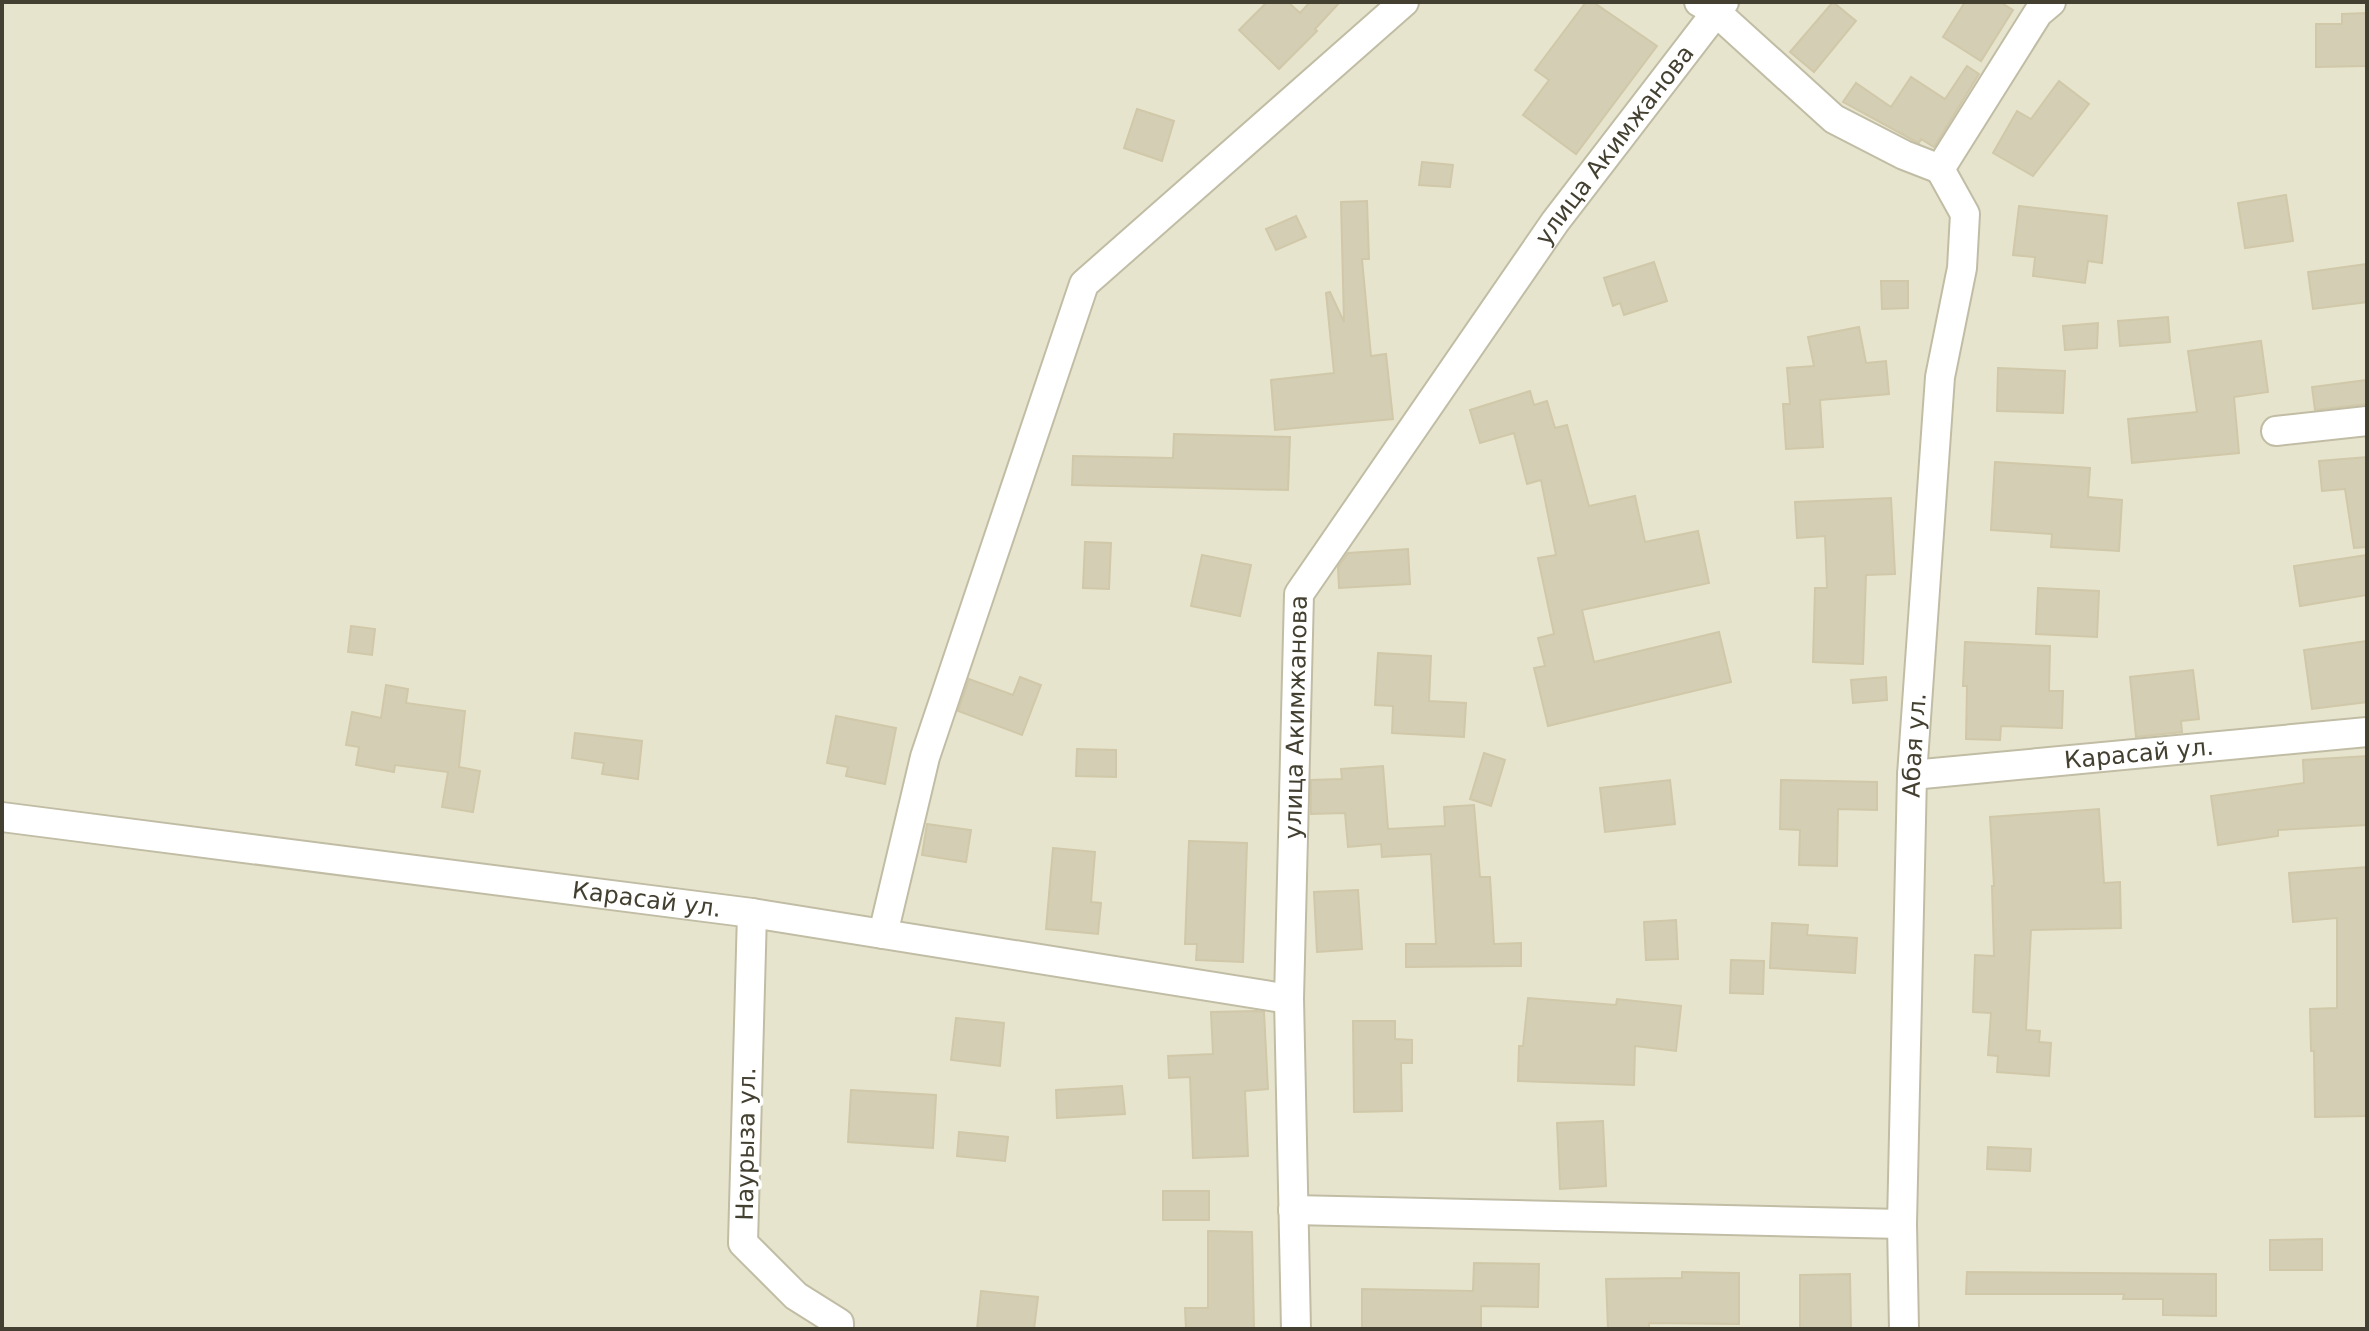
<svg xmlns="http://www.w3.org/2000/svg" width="2369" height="1331" viewBox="0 0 2369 1331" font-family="'DejaVu Sans',sans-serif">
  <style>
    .residential { fill: #e7e4ce }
    .building { fill: #d4ceb5; stroke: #d0c8a8; stroke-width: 2 }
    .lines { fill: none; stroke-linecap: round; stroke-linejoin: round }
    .minor-casing { stroke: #c1bda5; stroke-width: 32 }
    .minor { stroke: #fff; stroke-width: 28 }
    .labels { text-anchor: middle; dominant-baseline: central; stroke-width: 7; stroke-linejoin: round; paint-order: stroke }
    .street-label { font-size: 24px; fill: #444031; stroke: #fff }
  </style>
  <rect width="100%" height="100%" fill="#f2f0e0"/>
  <path class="residential" d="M 2,2 L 2367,2 L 2367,1329 L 2,1329 Z"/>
  <path class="building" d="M 1267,2 L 1288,2 L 1300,13 L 1310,2 L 1340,2 L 1315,29 L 1317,31 L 1279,69 L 1239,30 Z
    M 1586,2 L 1593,2 L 1657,46 L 1576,154 L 1523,115 L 1549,80 L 1535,70 Z
    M 1833,2 L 1856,21 L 1814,72 L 1790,52 Z
    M 1965,2 L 2000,2 L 2013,10 L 1981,61 L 1943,37 Z
    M 2367,13 L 2367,66 L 2316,67 L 2316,24 L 2342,24 L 2342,14 Z
    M 1967,66 L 1979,74 L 1934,147 L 1921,139 L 1919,143 L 1911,139 L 1843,102 L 1856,83 L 1891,107 L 1911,77 L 1945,99 Z
    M 2059,81 L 2089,104 L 2033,176 L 1993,153 L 2017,111 L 2031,119 Z
    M 1137,109 L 1174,121 L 1162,161 L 1124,148 Z
    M 1422,162 L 1453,165 L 1450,187 L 1419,185 Z
    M 2286,195 L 2293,241 L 2245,248 L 2238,203 Z
    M 1367,201 L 1369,259 L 1362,259 L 1371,356 L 1386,354 L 1393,419 L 1275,430 L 1271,380 L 1334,373 L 1326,293 L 1330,292 L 1344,322 L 1341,202 Z
    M 2019,206 L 2107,216 L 2102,263 L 2088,261 L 2085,283 L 2033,276 L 2035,257 L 2013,255 Z
    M 1296,216 L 1306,237 L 1276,250 L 1266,229 Z
    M 1654,262 L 1667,301 L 1624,315 L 1620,303 L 1613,306 L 1604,278 Z
    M 2367,264 L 2367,302 L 2313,309 L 2308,272 Z
    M 1881,281 L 1908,281 L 1908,308 L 1882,309 Z
    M 2168,317 L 2170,342 L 2120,346 L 2118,321 Z
    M 2098,323 L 2097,348 L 2065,350 L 2063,326 Z
    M 1859,327 L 1866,363 L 1886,361 L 1889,394 L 1820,400 L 1823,447 L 1786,449 L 1783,404 L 1790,404 L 1787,368 L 1814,366 L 1808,337 Z
    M 2261,341 L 2268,392 L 2234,397 L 2239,453 L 2132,463 L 2128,419 L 2197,412 L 2188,351 Z
    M 1998,368 L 2065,371 L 2063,413 L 1997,411 Z
    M 2367,380 L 2367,404 L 2315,410 L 2312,387 Z
    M 1530,391 L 1534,405 L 1547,401 L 1555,428 L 1567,425 L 1589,506 L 1635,496 L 1645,542 L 1698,531 L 1709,583 L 1582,610 L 1594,662 L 1719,632 L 1731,682 L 1548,726 L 1534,668 L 1545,666 L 1538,638 L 1554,634 L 1538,558 L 1556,555 L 1541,480 L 1527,484 L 1514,433 L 1480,443 L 1470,410 Z
    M 1174,434 L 1290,437 L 1288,490 L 1072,485 L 1073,456 L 1173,458 Z
    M 2367,457 L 2367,547 L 2354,548 L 2345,489 L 2322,491 L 2319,461 Z
    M 1995,462 L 2090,468 L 2088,497 L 2122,500 L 2119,551 L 2051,547 L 2052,534 L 1991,530 Z
    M 1891,498 L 1895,574 L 1866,575 L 1863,664 L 1813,662 L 1815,588 L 1827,588 L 1825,536 L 1797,538 L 1795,502 Z
    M 1085,542 L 1111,543 L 1109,589 L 1083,588 Z
    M 1408,549 L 1410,584 L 1339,588 L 1338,567 L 1348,553 Z
    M 1202,555 L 1251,565 L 1240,616 L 1191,606 Z
    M 2367,555 L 2367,595 L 2300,606 L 2294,566 Z
    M 2038,588 L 2099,591 L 2097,637 L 2036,634 Z
    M 351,626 L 375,629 L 372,655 L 348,652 Z
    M 2367,641 L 2367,702 L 2312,709 L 2304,650 Z
    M 1965,642 L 2050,646 L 2049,691 L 2063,691 L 2062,728 L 2001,726 L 2000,740 L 1966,739 L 1967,686 L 1963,686 Z
    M 1378,653 L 1431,656 L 1429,701 L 1466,703 L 1464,737 L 1392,733 L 1393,706 L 1375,705 Z
    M 2193,670 L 2199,719 L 2181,721 L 2182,732 L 2136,737 L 2130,677 Z
    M 1020,677 L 1041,685 L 1022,735 L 958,711 L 969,679 L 1013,695 Z
    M 1886,677 L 1887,700 L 1853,703 L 1851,680 Z
    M 386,685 L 408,689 L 406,703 L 465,711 L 459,767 L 480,771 L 473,812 L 442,807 L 448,772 L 395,765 L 394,772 L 356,765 L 359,747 L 346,745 L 352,712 L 381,718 Z
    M 836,716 L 896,728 L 885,784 L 846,776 L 848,767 L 827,763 Z
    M 575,733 L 642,741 L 638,779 L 602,774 L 604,763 L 572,758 Z
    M 1077,749 L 1116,750 L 1116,777 L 1076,776 Z
    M 1484,753 L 1505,760 L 1491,806 L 1470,799 Z
    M 2367,756 L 2367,825 L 2278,830 L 2278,836 L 2218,845 L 2211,796 L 2304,783 L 2303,760 Z
    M 1383,766 L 1388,829 L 1445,826 L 1444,807 L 1474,805 L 1480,877 L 1490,877 L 1494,944 L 1521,943 L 1521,966 L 1406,967 L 1406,944 L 1436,944 L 1431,854 L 1382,857 L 1381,844 L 1348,847 L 1345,813 L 1311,814 L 1311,780 L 1342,779 L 1341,769 Z
    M 1670,780 L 1675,824 L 1605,832 L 1600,788 Z
    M 1781,780 L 1877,782 L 1877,810 L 1838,809 L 1837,866 L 1799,865 L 1800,830 L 1780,829 Z
    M 2099,809 L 2104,883 L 2120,882 L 2121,928 L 2031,930 L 2026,1030 L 2040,1031 L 2039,1042 L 2051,1043 L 2049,1076 L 1997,1072 L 1998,1056 L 1988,1055 L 1991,1013 L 1973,1012 L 1975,955 L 1994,956 L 1992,886 L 1994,886 L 1990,817 Z
    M 927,824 L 971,830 L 966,862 L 922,855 Z
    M 1189,841 L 1247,843 L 1243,962 L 1196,960 L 1197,944 L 1185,944 Z
    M 1053,848 L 1095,852 L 1091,902 L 1101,903 L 1098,934 L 1046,929 Z
    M 2367,867 L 2367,1116 L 2315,1117 L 2314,1051 L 2311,1051 L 2310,1009 L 2337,1008 L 2337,918 L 2293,922 L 2289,873 Z
    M 1358,890 L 1362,949 L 1317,952 L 1314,892 Z
    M 1676,920 L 1678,959 L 1646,960 L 1644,922 Z
    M 1772,923 L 1808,925 L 1807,935 L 1857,938 L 1855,973 L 1770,968 Z
    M 1731,960 L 1764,961 L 1763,994 L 1730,993 Z
    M 1528,998 L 1616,1005 L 1617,999 L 1681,1006 L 1676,1051 L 1635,1046 L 1634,1085 L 1518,1081 L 1519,1046 L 1523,1046 Z
    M 1256,1011 L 1264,1012 L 1268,1089 L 1245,1091 L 1248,1156 L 1193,1158 L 1190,1077 L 1169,1078 L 1168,1056 L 1213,1054 L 1211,1012 Z
    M 956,1018 L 1004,1023 L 1000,1066 L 951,1060 Z
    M 1353,1021 L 1395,1021 L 1395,1039 L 1412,1040 L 1412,1063 L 1401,1063 L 1402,1111 L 1354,1112 Z
    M 1122,1086 L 1125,1114 L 1057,1118 L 1056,1090 Z
    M 851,1090 L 936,1095 L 933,1148 L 848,1142 Z
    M 1603,1121 L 1606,1186 L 1560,1189 L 1557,1123 Z
    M 959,1132 L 1008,1137 L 1005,1161 L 957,1156 Z
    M 1988,1147 L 2031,1149 L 2030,1171 L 1987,1169 Z
    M 1163,1191 L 1209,1191 L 1209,1220 L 1163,1220 Z
    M 1208,1231 L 1252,1232 L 1254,1329 L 1186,1329 L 1185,1308 L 1208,1308 Z
    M 2322,1239 L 2322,1270 L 2270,1270 L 2270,1240 Z
    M 1474,1263 L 1539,1264 L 1538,1307 L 1481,1306 L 1481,1329 L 1362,1329 L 1362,1289 L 1473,1291 Z
    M 1682,1272 L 1739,1273 L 1739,1324 L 1649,1323 L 1649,1328 L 1608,1329 L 1606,1279 L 1682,1278 Z
    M 1967,1272 L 2216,1274 L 2216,1316 L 2163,1315 L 2163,1299 L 2123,1299 L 2124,1294 L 1966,1294 Z
    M 1850,1274 L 1851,1329 L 1800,1329 L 1800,1275 Z
    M 981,1291 L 1038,1297 L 1034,1329 L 977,1329 Z"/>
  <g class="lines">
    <defs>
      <g id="minor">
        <path d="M 1699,2 L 1716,12 L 1834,119 L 1904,155 L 1940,169"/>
        <path d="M 1940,169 L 2038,13 L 2051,2"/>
        <path d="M 2276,431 L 2367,421"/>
        <path id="s1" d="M 1912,775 L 2367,732"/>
        <path id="s2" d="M 2,817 L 752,913 L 1289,999"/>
        <path d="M 752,913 L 743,1243 L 796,1296 L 839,1323 L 839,1329"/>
        <path d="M 883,934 L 925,757 L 1084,284 L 1404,2"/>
        <path d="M 1293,1210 L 1902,1224"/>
        <path id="s3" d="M 1296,1329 L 1289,999 L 1299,594 L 1555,222 L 1724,2"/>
        <path id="s4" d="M 1904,1329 L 1902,1224 L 1912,775 L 1940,377 L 1962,268 L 1965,214 L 1940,169"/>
      </g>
    </defs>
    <use href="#minor" class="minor-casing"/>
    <use href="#minor" class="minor"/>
  </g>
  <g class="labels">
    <g class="street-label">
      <text stroke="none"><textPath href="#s3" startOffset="1284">улица Акимжанова</textPath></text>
      <text stroke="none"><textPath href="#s3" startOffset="612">улица Акимжанова</textPath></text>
      <text stroke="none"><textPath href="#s4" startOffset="584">Абая ул.</textPath></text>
      <text stroke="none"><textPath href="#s1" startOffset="228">Карасай ул.</textPath></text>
      <text stroke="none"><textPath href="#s2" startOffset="650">Карасай ул.</textPath></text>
      <text transform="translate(746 1144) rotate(-89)">Наурыза ул.</text>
    </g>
  </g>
  <rect width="2369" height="1331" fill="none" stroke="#444031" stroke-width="8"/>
</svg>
